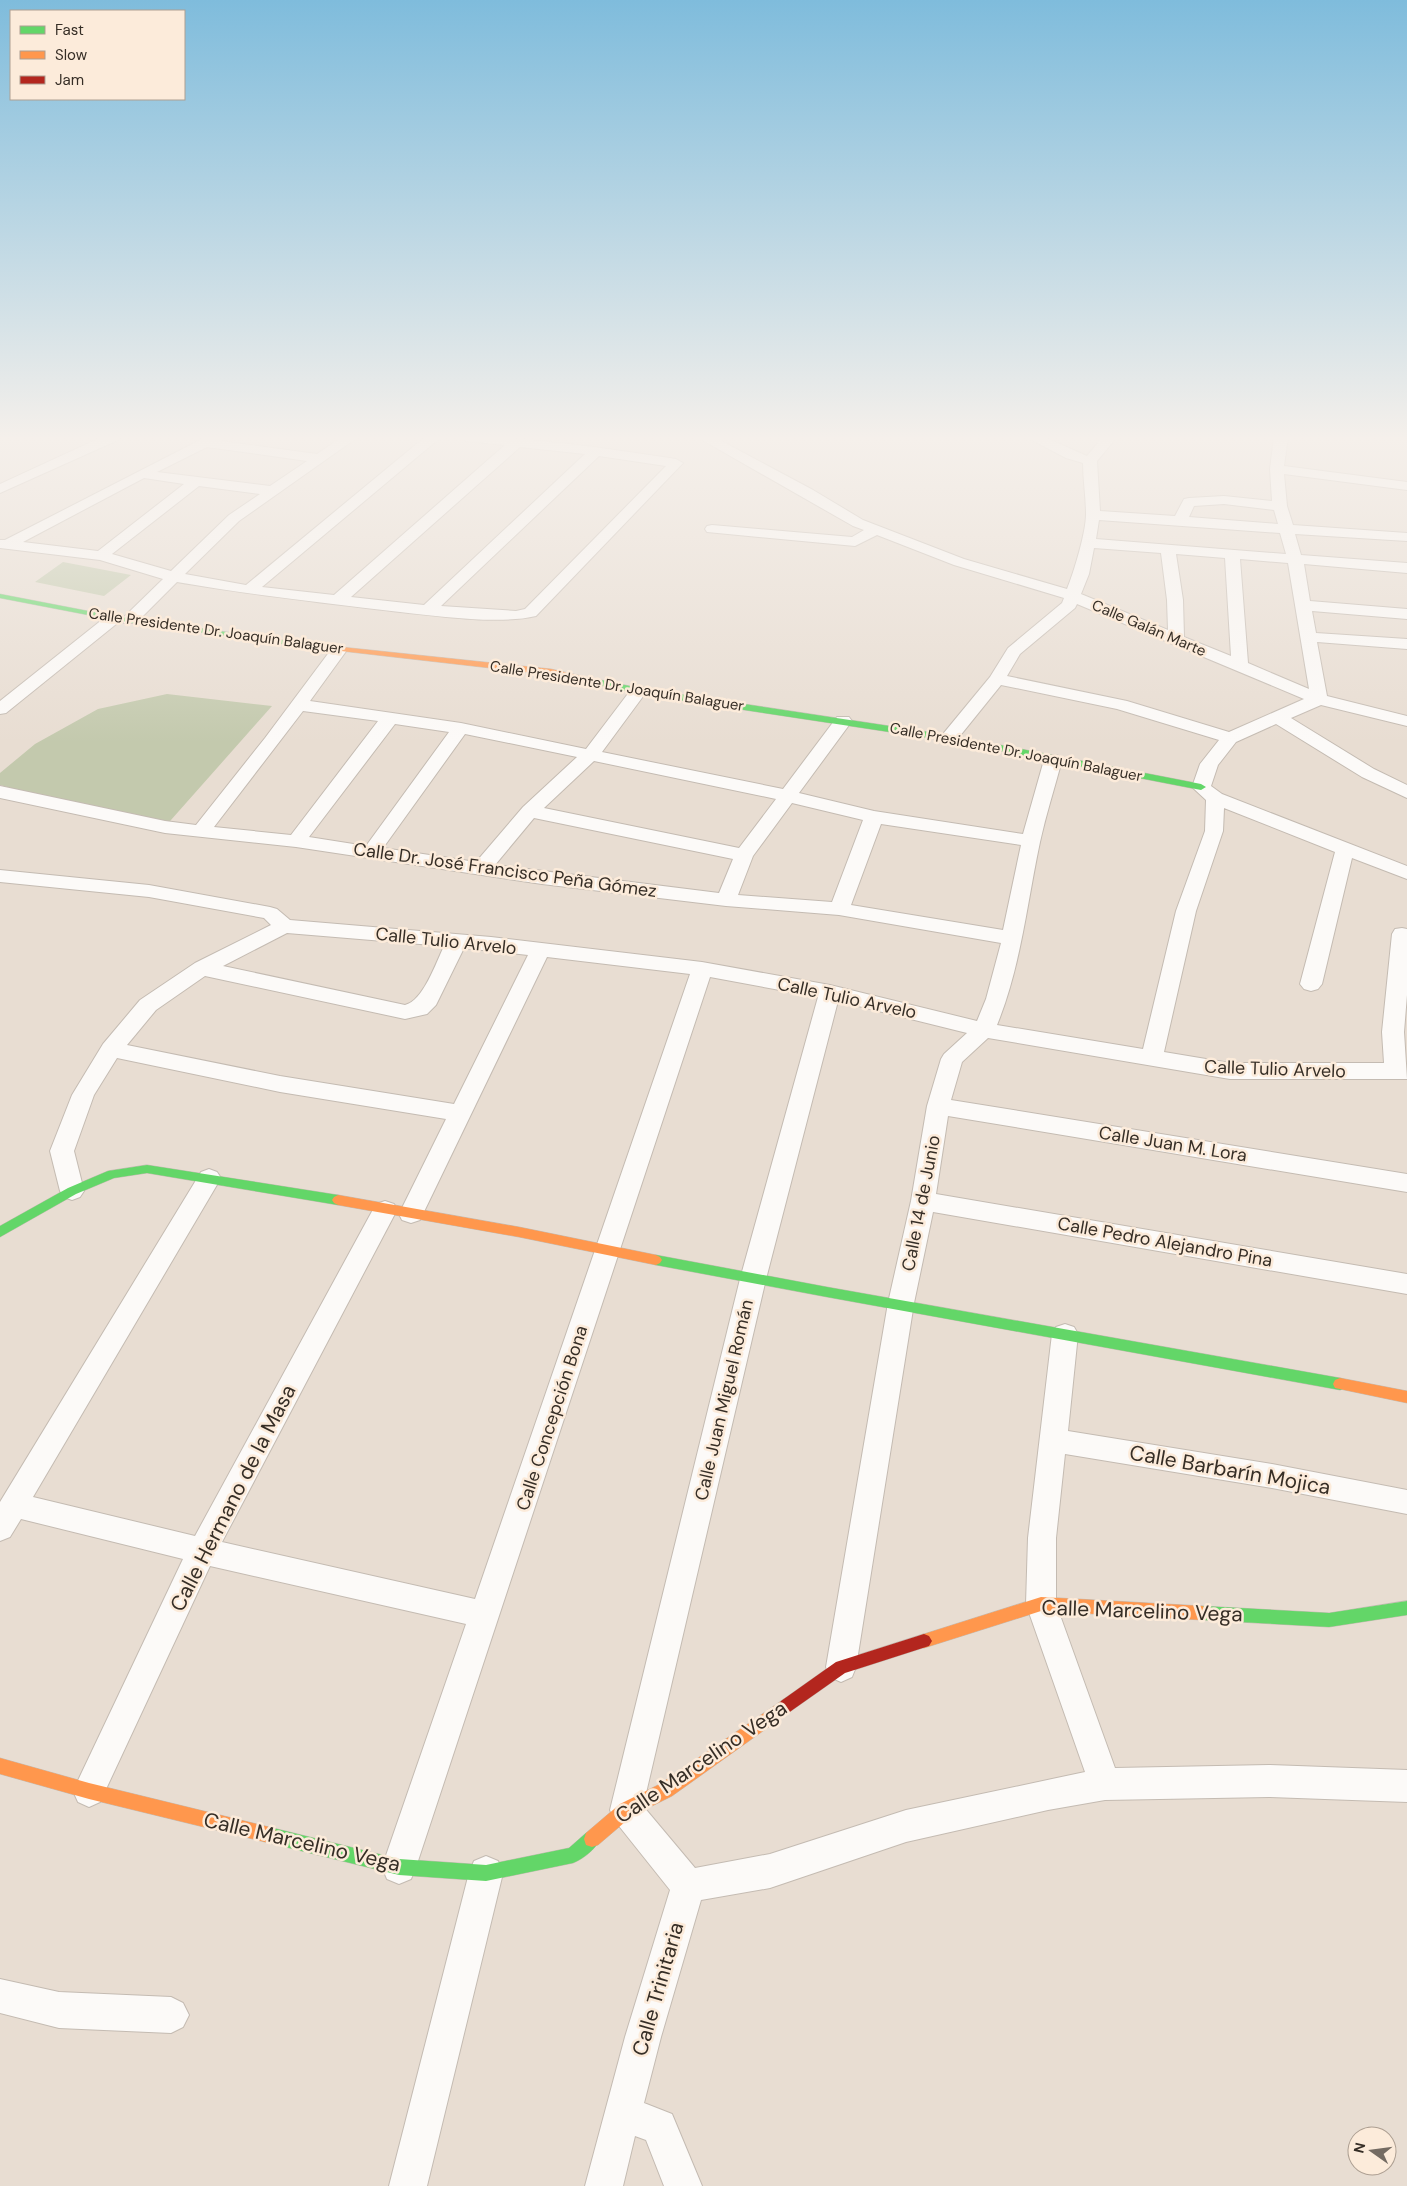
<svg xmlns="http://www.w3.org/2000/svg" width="1407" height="2186" viewBox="0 0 1407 2186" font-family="'DM Sans',sans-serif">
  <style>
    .green { fill: #c3c9ad }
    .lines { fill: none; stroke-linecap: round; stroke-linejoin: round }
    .street-casing { stroke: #c4bbb2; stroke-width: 2 }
    .fast-casing { stroke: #c4bbb2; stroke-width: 1 }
    .slow-casing { stroke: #c4bbb2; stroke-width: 1 }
    .jam-casing { stroke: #c4bbb2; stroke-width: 1 }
    .street { fill: #fcfaf8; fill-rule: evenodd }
    .fast { fill: #63d668; fill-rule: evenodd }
    .slow { fill: #ff974d; fill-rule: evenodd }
    .jam { fill: #b3261e; fill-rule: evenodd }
    .labels { text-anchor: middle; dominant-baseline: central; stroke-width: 5; stroke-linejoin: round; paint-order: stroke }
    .far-street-label { font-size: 15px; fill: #362e26; stroke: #fcebda }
    .street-label { font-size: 18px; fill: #362e26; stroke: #fcebda }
    .near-street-label { font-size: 21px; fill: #362e26; stroke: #fcebda }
  </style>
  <rect width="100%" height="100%" fill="#e8ddd2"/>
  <path class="green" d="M 63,562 L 131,575 L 104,596 L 35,582 Z
    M 167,694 L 272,706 L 163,829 L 0,785 L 0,773 L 35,744 L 98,709 Z"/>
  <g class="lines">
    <defs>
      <path id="street" d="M 102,437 L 120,437 L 118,440 L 0,493 L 0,484 Z
        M 206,437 L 224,437 L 220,441 L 317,454 L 342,437 L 358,437 L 239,521 L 185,574 L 246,585 L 425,437 L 441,437 L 262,587 L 334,595 L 505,445 L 466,441 L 459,437 C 532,437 604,448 676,459 L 683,463 L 536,616 C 499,625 438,616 400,612 C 325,603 251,595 177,582 L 136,623 L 124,623 L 122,620 L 124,617 L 163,579 L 100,560 L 0,548 L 0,540 L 5,540 ZM 207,447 L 307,461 L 270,486 L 157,472 ZM 520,447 L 585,454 L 424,605 L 351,597 ZM 599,456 L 666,466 L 525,609 L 516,611 L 441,606 ZM 144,478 L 184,484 L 98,551 L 23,542 ZM 199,486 L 260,494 L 229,515 L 171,571 L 112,554 Z
        M 697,437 L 714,437 L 813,490 L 863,520 L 964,559 L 1067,589 C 1074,572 1086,532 1086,514 C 1086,497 1083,480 1083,463 L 1066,458 L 1026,437 L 1044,437 L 1087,456 L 1103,437 L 1117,437 L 1097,461 L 1100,511 L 1175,516 L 1184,499 L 1189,498 L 1224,496 L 1272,501 L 1270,469 L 1274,437 L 1288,437 L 1284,466 L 1407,482 L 1407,490 L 1284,474 L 1287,506 L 1293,525 L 1407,533 L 1407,541 L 1295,534 L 1301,555 L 1407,563 L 1407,573 L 1304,564 L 1310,601 L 1407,609 L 1407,619 L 1312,611 L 1316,633 L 1407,639 L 1407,649 L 1317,642 L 1327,696 L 1407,716 L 1407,726 L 1321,705 L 1291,718 L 1374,769 L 1407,785 L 1407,798 L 1362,777 L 1276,724 L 1236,742 L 1218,765 L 1211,786 L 1222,794 L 1407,866 L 1407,879 L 1352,858 L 1322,984 L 1318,989 L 1311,991 L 1304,989 L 1300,984 L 1335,852 L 1224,808 L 1223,831 L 1196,911 L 1164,1052 L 1230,1063 L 1384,1063 L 1382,1032 L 1392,934 L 1395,929 L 1402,928 L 1407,929 L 1407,995 L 1404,1032 L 1407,1079 L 1230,1079 L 988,1038 L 962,1062 L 951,1100 L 1407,1174 L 1407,1192 L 948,1116 L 936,1194 L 1407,1274 L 1407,1294 L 933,1212 L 914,1303 L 856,1667 L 852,1677 L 841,1682 L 830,1677 L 826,1667 L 888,1303 L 911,1201 L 927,1106 L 941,1059 L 944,1054 L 967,1033 L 838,1001 L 766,1279 L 643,1806 L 695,1868 L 770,1854 L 906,1810 L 1085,1772 L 1026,1604 L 1028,1538 L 1052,1334 L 1056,1327 L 1065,1324 L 1074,1327 L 1078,1334 L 1068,1431 L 1272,1464 L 1407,1490 L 1407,1514 L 1272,1488 L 1065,1454 L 1056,1538 L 1056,1604 L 1115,1768 L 1269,1765 L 1407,1770 L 1407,1802 L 1269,1797 L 1105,1800 L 1048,1810 L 906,1842 L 770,1888 L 701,1900 L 661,2037 L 644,2103 L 672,2114 L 702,2186 L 664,2186 L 646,2140 L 635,2136 L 623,2186 L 585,2186 L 625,2037 L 670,1890 L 615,1821 L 610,1810 L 740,1279 L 818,997 L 710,977 L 416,1867 L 411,1879 L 399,1884 L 387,1879 L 382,1867 L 466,1624 L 210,1566 L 100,1802 L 89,1807 L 78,1802 L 73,1791 L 183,1559 L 21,1519 L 10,1537 L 0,1541 L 0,1502 L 201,1172 L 209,1169 L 217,1172 L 221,1178 L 33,1497 L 195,1536 L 376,1204 L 385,1201 L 394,1204 L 397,1210 L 222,1542 L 475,1599 L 690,974 L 547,957 L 420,1220 L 411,1223 L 402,1220 L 399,1214 L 446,1119 L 280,1092 L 117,1058 L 94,1095 L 74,1151 L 84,1191 L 80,1197 L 72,1200 L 64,1197 L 60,1191 L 50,1151 L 72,1095 L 103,1044 L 140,1000 L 195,963 L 271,925 L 264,918 L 149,897 L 0,882 L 0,870 L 149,885 L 270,907 L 277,909 L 290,920 L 491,937 L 702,962 L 830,985 L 977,1021 L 986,999 L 1001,943 L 839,915 L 726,906 L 542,884 L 296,847 L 165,833 L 0,798 L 0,786 L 165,821 L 196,825 L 265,738 L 333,647 L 345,647 L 347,650 L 310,701 L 461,723 L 586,749 L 633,687 L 645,687 L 647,691 L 602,752 L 783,789 L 837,717 L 849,717 L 852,721 L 799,793 L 874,811 L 1023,834 L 1044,760 L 1047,756 L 1053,755 L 1059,756 L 1062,760 C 1055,787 1046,814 1040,842 C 1027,903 1021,966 997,1025 L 1143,1049 L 1176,911 L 1205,831 L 1206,800 L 1192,787 L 1200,764 L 1219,740 L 1117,709 L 1001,685 L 955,742 L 949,743 L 943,742 L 940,738 L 943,734 L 990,677 L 1008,648 L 1062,603 L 1064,598 L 954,565 L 877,535 L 855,546 L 707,532 L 705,529 L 707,526 L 712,525 L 852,537 L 864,530 L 853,526 ZM 1224,504 L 1274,510 L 1278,524 L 1189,517 L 1194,506 ZM 1099,520 L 1280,533 L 1286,554 L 1096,539 ZM 1094,548 L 1161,553 L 1167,600 L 1168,630 L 1081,594 L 1089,574 ZM 1176,554 L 1225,558 L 1231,656 L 1184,637 L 1183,600 ZM 1240,559 L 1288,563 L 1309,689 L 1248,663 ZM 1077,604 L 1304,699 L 1229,732 L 1127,701 L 1007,676 L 1020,654 L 1075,608 ZM 303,711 L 378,721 L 291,835 L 214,827 ZM 395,724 L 449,732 L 366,846 L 309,837 ZM 465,734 L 577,757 L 523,807 L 476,862 L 383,848 ZM 594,761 L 776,799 L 739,848 L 544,808 ZM 792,803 L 863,820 L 832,902 L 738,895 L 753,856 ZM 534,818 L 733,859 L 719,893 L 495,865 ZM 881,824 L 1021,845 L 1003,930 L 851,905 ZM 287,933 L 444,946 C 436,963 423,1001 405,1005 L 223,966 ZM 464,948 L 528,955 L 454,1104 L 280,1076 L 127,1045 L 156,1010 L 205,976 L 405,1019 L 427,1014 L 436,1005 Z
        M 114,613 L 120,615 L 122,618 L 120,621 L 6,713 L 0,714 L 0,701 L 108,615 Z
        M 486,1856 L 498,1861 L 503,1873 L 427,2186 L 389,2186 L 469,1873 L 474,1861 Z
        M 0,1979 L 59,1992 L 171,1997 L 183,2003 L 189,2015 L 183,2027 L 171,2033 L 59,2028 L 0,2013 Z"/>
      <path id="fast" d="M 0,594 L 114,616 L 297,642 L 301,644 L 297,646 L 114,620 L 0,598 Z
        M 592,678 L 639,688 L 949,735 L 1201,784 L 1206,787 L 1201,790 L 949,741 L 639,694 L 589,683 L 588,681 Z
        M 147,1165 L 338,1195 L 342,1197 L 344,1200 L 342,1203 L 338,1205 L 147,1173 L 114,1178 L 76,1194 L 0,1237 L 0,1226 L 68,1188 L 108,1171 Z
        M 656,1255 L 827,1287 L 1340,1378 L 1345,1380 L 1347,1384 L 1345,1388 L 1340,1390 L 827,1297 L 656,1265 L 652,1263 L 650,1260 L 652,1257 Z
        M 1407,1601 L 1407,1615 L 1329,1627 L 1202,1620 L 1197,1618 L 1195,1613 L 1197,1608 L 1202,1606 L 1329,1613 Z
        M 269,1827 L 399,1859 L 486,1865 L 569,1848 L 586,1833 L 592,1831 L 598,1833 L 600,1839 C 596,1849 583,1859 573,1863 L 486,1881 L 399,1875 L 269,1843 L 263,1841 L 261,1835 L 263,1829 Z"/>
      <path id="slow" d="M 294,642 L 551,669 L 595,679 L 596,681 L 592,684 L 551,675 L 297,646 L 294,646 Z
        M 338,1195 L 519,1227 L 656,1255 L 660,1257 L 662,1260 L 660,1263 L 656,1265 L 519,1237 L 338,1205 L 334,1203 L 332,1200 L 334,1197 Z
        M 1340,1378 L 1407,1391 L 1407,1403 L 1335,1388 L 1333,1384 L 1335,1380 Z
        M 1041,1597 L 1202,1606 L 1207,1608 L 1209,1613 L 1207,1618 L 1202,1620 L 1041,1611 L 924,1648 L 919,1646 L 916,1641 L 919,1636 L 924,1634 Z
        M 786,1698 L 791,1701 L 794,1706 L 791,1711 L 672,1796 L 632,1816 L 598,1845 L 592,1847 L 586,1845 L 584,1839 L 586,1833 L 620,1804 L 660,1784 Z
        M 0,1758 L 89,1783 L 269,1827 L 275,1829 L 277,1835 L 275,1841 L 269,1843 L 89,1799 L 0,1774 Z"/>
      <path id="jam" d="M 924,1634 L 929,1636 L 932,1641 L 929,1646 L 845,1673 L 791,1711 L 786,1714 L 781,1711 L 778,1706 L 781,1701 L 836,1662 Z"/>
    </defs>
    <use href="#street" class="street-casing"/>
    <use href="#fast" class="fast-casing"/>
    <use href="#slow" class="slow-casing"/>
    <use href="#jam" class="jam-casing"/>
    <use href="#street" class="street"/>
    <use href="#fast" class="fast"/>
    <use href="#slow" class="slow"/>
    <use href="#jam" class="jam"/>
  </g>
  <linearGradient id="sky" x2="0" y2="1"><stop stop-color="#7fbcdc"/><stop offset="0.59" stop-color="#f5f0eb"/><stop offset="1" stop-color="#f5f0eb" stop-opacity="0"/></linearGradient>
  <rect width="1407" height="743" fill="url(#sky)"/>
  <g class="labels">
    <g class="far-street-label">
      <text transform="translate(1149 628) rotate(23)">Calle Galán Marte</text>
      <text transform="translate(216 631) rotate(8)">Calle Presidente Dr. Joaquín Balaguer</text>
      <text transform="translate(617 686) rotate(9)">Calle Presidente Dr. Joaquín Balaguer</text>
      <text transform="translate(1016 752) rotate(11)">Calle Presidente Dr. Joaquín Balaguer</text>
    </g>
    <g class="street-label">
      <text transform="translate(505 870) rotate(8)">Calle Dr. José Francisco Peña Gómez</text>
      <text transform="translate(446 941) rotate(6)">Calle Tulio Arvelo</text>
      <text transform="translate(847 998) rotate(12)">Calle Tulio Arvelo</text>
      <text transform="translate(1275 1069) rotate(2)">Calle Tulio Arvelo</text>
      <text transform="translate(1173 1144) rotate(9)">Calle Juan M. Lora</text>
      <text transform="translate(921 1203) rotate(-79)">Calle 14 de Junio</text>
      <text transform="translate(1165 1242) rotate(10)">Calle Pedro Alejandro Pina</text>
      <text transform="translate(724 1400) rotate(-77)">Calle Juan Miguel Román</text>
      <text transform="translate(552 1418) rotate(-72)">Calle Concepción Bona</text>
    </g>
    <g class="near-street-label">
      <text transform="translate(1230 1470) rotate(10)">Calle Barbarín Mojica</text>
      <text transform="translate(233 1498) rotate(-63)">Calle Hermano de la Masa</text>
      <text transform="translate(1142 1611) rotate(2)">Calle Marcelino Vega</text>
      <text transform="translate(701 1762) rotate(-34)">Calle Marcelino Vega</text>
      <text transform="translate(302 1842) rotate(13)">Calle Marcelino Vega</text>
      <text transform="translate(658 1989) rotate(-74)">Calle Trinitaria</text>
    </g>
  </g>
  <rect x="10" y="10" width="175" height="90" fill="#fcebda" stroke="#ad9f92"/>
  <rect x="20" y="26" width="25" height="8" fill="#63d668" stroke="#ad9f92"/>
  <text x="55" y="35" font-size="15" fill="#362e26">Fast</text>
  <rect x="20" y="51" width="25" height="8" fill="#ff974d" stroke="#ad9f92"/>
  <text x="55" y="60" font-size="15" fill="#362e26">Slow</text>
  <rect x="20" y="76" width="25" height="8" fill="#b3261e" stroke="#ad9f92"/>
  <text x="55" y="85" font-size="15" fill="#362e26">Jam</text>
  <g transform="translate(1372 2151) rotate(284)"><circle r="24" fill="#fcebda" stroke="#ad9f92"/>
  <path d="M0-4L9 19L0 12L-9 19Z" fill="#746b62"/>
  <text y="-8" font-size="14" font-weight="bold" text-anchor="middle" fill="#362e26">N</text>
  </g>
</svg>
